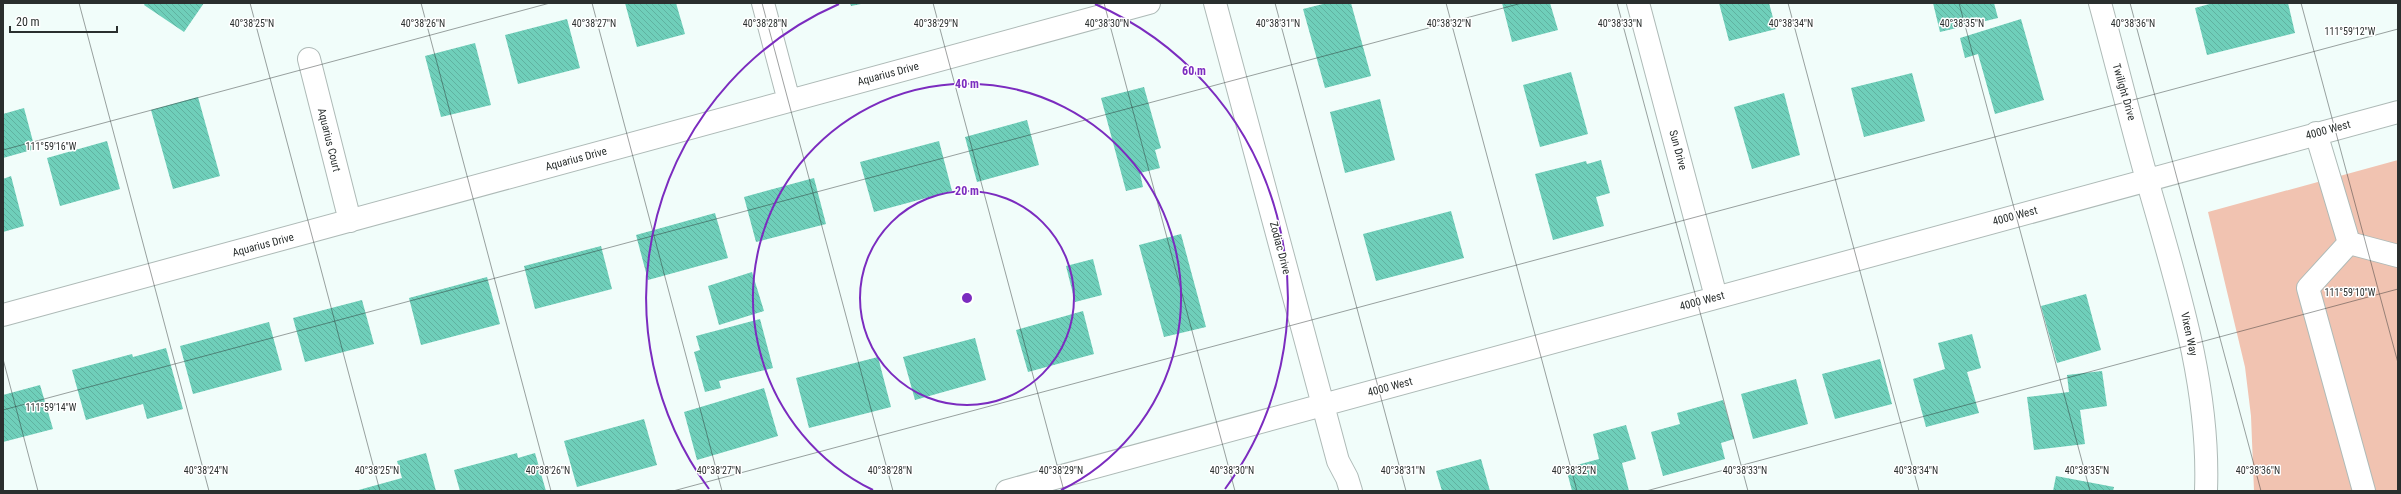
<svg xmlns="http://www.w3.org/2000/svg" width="2401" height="494" viewBox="0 0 2401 494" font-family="'Roboto Condensed',sans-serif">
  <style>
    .grass { fill: #f1c3b1 }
    .building { fill: url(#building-back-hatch) }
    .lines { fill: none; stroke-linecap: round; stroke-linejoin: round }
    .minor-casing { stroke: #aebab7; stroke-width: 24 }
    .minor { stroke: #fff; stroke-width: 22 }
    .ticks { fill: none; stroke: #2a2f2e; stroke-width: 1; stroke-opacity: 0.45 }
    .ring { fill: none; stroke: #7b2cbf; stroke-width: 2 }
    .labels { text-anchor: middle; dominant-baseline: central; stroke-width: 3; stroke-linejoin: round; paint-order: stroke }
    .street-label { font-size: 11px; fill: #2a2f2e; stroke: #fff }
    .ticks-label { font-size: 10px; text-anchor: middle; fill: #2a2f2e; stroke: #fff; stroke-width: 3; stroke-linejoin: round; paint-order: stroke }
    .centre { fill: #7b2cbf; stroke: #fff; stroke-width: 2 }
    .ring-label { font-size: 12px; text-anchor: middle; font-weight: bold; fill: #7b2cbf; stroke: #fff; stroke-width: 3; stroke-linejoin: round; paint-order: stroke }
  </style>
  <defs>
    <pattern id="building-back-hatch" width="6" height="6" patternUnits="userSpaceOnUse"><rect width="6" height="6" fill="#6fcfba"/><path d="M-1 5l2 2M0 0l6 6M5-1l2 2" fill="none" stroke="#60b2a0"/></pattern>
  </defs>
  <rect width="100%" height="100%" fill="#f1fdfa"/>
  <path class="grass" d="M 2398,160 L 2398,491 L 2254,491 L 2251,416 L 2245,367 L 2208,212 Z"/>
  <path class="building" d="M 145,3 L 204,3 L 184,32 L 144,5 Z
    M 625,3 L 676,3 L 685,34 L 637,47 Z
    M 850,3 L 861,3 L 861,4 L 851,6 Z
    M 1327,3 L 1351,3 L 1371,76 L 1325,88 L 1303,9 Z
    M 1502,3 L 1550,3 L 1558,30 L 1512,42 Z
    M 1719,3 L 1769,3 L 1776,29 L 1729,41 Z
    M 1933,3 L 1994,3 L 1998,18 L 1940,32 Z
    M 2213,3 L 2288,3 L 2295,33 L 2207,55 L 2195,8 Z
    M 567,19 L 580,68 L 518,84 L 505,35 Z
    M 2021,19 L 2044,100 L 1995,114 L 1978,54 L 1965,58 L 1960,38 Z
    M 475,43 L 491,105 L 441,117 L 425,56 Z
    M 1571,72 L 1588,134 L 1540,147 L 1523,85 Z
    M 1912,73 L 1925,121 L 1864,137 L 1851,88 Z
    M 1144,87 L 1161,148 L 1155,150 L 1160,168 L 1140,173 L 1143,187 L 1126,191 L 1101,98 Z
    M 1784,93 L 1800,155 L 1752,169 L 1734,107 Z
    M 198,97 L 220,176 L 173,189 L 151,110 Z
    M 1380,99 L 1395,160 L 1345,173 L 1330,112 Z
    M 24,108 L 35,149 L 3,158 L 3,114 Z
    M 1027,120 L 1039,165 L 977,182 L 965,137 Z
    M 107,141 L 120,189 L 60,206 L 47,158 Z
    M 939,141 L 952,191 L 874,212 L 860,162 Z
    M 1601,160 L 1610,193 L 1596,197 L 1604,226 L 1553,240 L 1535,174 L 1586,161 L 1587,164 Z
    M 11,176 L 24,226 L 3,232 L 3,179 Z
    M 814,178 L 826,224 L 756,242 L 744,197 Z
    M 1451,211 L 1464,258 L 1376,281 L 1363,234 Z
    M 715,213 L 728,258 L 648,280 L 636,235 Z
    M 1181,234 L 1206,327 L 1164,337 L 1139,245 Z
    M 601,246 L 612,289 L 535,309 L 524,266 Z
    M 1093,259 L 1102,295 L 1075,302 L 1066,266 Z
    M 752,272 L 764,311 L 719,325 L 708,286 Z
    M 487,277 L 500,324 L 421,345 L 409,298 Z
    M 2086,294 L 2101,350 L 2057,363 L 2041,306 Z
    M 362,300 L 374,344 L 305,362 L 293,318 Z
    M 1083,311 L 1094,354 L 1028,372 L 1016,330 Z
    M 760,319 L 773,368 L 719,381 L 721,388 L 705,392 L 694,352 L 700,350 L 696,336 Z
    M 269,322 L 282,370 L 193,394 L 180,346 Z
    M 1972,334 L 1981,368 L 1967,372 L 1979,413 L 1926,427 L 1913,379 L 1945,369 L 1938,343 Z
    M 975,338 L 986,380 L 915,400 L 903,357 Z
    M 166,348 L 183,409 L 147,419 L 143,404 L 86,420 L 72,370 L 132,354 L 133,357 Z
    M 878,357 L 891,407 L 809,428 L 796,378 Z
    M 1880,359 L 1892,404 L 1835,419 L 1822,374 Z
    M 2102,371 L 2107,406 L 2080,410 L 2085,444 L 2034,450 L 2027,397 L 2069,392 L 2067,375 Z
    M 1796,379 L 1808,424 L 1753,439 L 1741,394 Z
    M 40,385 L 53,429 L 3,442 L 3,395 Z
    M 764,388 L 778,436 L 697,460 L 684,412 Z
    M 1723,400 L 1734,439 L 1721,443 L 1725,459 L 1663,476 L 1651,432 L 1680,424 L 1677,413 Z
    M 644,419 L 657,465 L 577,487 L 564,441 Z
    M 1626,425 L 1636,459 L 1622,463 L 1629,491 L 1572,491 L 1566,468 L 1599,459 L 1593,434 Z
    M 426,453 L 436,491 L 355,491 L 402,478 L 397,461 Z
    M 517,453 L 518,458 L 535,453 L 546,491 L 460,491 L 454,470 Z
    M 1481,459 L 1490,491 L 1442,491 L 1436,471 Z
    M 2056,476 L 2114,487 L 2113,491 L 2053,491 Z"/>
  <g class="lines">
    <defs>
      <path id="minor" d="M 763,3 L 789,101
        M 1215,3 L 1323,405 L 1338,461 L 1347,478 L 1351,491
        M 1638,3 L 1716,297
        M 2100,3 C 2117,65 2132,128 2150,190 C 2178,288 2210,388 2206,491
        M 309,59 L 350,221
        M 2316,133 L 2349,243 L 2308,288 L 2364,491
        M 2349,243 L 2398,256
        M 3,315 L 1149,3
        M 1007,491 L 2398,112"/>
    </defs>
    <use href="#minor" class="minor-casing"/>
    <use href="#minor" class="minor"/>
  </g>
  <path class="ticks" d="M 79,3 L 209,491M 250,3 L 380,491M 421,3 L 551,491M 592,3 L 722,491M 762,3 L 893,491M 933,3 L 1064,491M 1104,3 L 1235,491M 1275,3 L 1406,491M 1446,3 L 1577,491M 1617,3 L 1748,491M 1788,3 L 1919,491M 1959,3 L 2090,491M 2130,3 L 2261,491M 2301,3 L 2398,363M 3,150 L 550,3M 3,359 L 38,491M 3,410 L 1522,3M 673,491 L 2398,29M 1646,491 L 2398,289"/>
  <g class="ring">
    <circle cx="967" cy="298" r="107"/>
    <path d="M873 490A214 214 0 1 1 1061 490"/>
    <path d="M709 489A321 321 0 0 1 839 4M1095 4A321 321 0 0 1 1225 489"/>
  </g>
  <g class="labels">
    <g class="street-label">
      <text transform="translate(888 74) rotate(-15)">Aquarius Drive</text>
      <text transform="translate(2124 92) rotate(74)">Twilight Drive</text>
      <text transform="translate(2328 130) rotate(-15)">4000 West</text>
      <text transform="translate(329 140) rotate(76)">Aquarius Court</text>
      <text transform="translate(1678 150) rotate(75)">Sun Drive</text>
      <text transform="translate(576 159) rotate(-15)">Aquarius Drive</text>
      <text transform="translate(2015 216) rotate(-15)">4000 West</text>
      <text transform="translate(263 245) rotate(-15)">Aquarius Drive</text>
      <text transform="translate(1280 248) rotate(75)">Zodiac Drive</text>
      <text transform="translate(1702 301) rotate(-15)">4000 West</text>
      <text transform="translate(2189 334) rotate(78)">Vixen Way</text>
      <text transform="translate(1390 387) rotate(-15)">4000 West</text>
    </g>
  </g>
  <g class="ticks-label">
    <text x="252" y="27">40°38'25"N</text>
    <text x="423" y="27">40°38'26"N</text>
    <text x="594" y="27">40°38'27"N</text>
    <text x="765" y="27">40°38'28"N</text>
    <text x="936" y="27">40°38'29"N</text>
    <text x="1107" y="27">40°38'30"N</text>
    <text x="1278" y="27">40°38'31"N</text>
    <text x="1449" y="27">40°38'32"N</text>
    <text x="1620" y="27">40°38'33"N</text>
    <text x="1791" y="27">40°38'34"N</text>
    <text x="1962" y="27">40°38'35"N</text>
    <text x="2133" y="27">40°38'36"N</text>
    <text x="2350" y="35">111°59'12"W</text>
    <text x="51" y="150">111°59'16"W</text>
    <text x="2350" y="296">111°59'10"W</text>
    <text x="51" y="411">111°59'14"W</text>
    <text x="206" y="474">40°38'24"N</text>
    <text x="377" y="474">40°38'25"N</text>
    <text x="548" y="474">40°38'26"N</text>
    <text x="719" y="474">40°38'27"N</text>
    <text x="890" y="474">40°38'28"N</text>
    <text x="1061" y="474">40°38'29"N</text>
    <text x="1232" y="474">40°38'30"N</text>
    <text x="1403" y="474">40°38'31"N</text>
    <text x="1574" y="474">40°38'32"N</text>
    <text x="1745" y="474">40°38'33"N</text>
    <text x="1916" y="474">40°38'34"N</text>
    <text x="2087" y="474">40°38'35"N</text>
    <text x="2258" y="474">40°38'36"N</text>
  </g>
  <circle cx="967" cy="298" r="6" class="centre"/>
  <g class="ring-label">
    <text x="1194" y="75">60 m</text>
    <text x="967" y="88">40 m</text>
    <text x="967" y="195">20 m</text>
  </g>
  <rect width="2401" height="494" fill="none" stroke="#2a2f2e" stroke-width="8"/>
  <path d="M10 26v6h107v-6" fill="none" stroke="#2a2f2e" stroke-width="2"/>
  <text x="16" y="26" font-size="12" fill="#2a2f2e" stroke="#ffffff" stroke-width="3" paint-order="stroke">20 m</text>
</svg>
